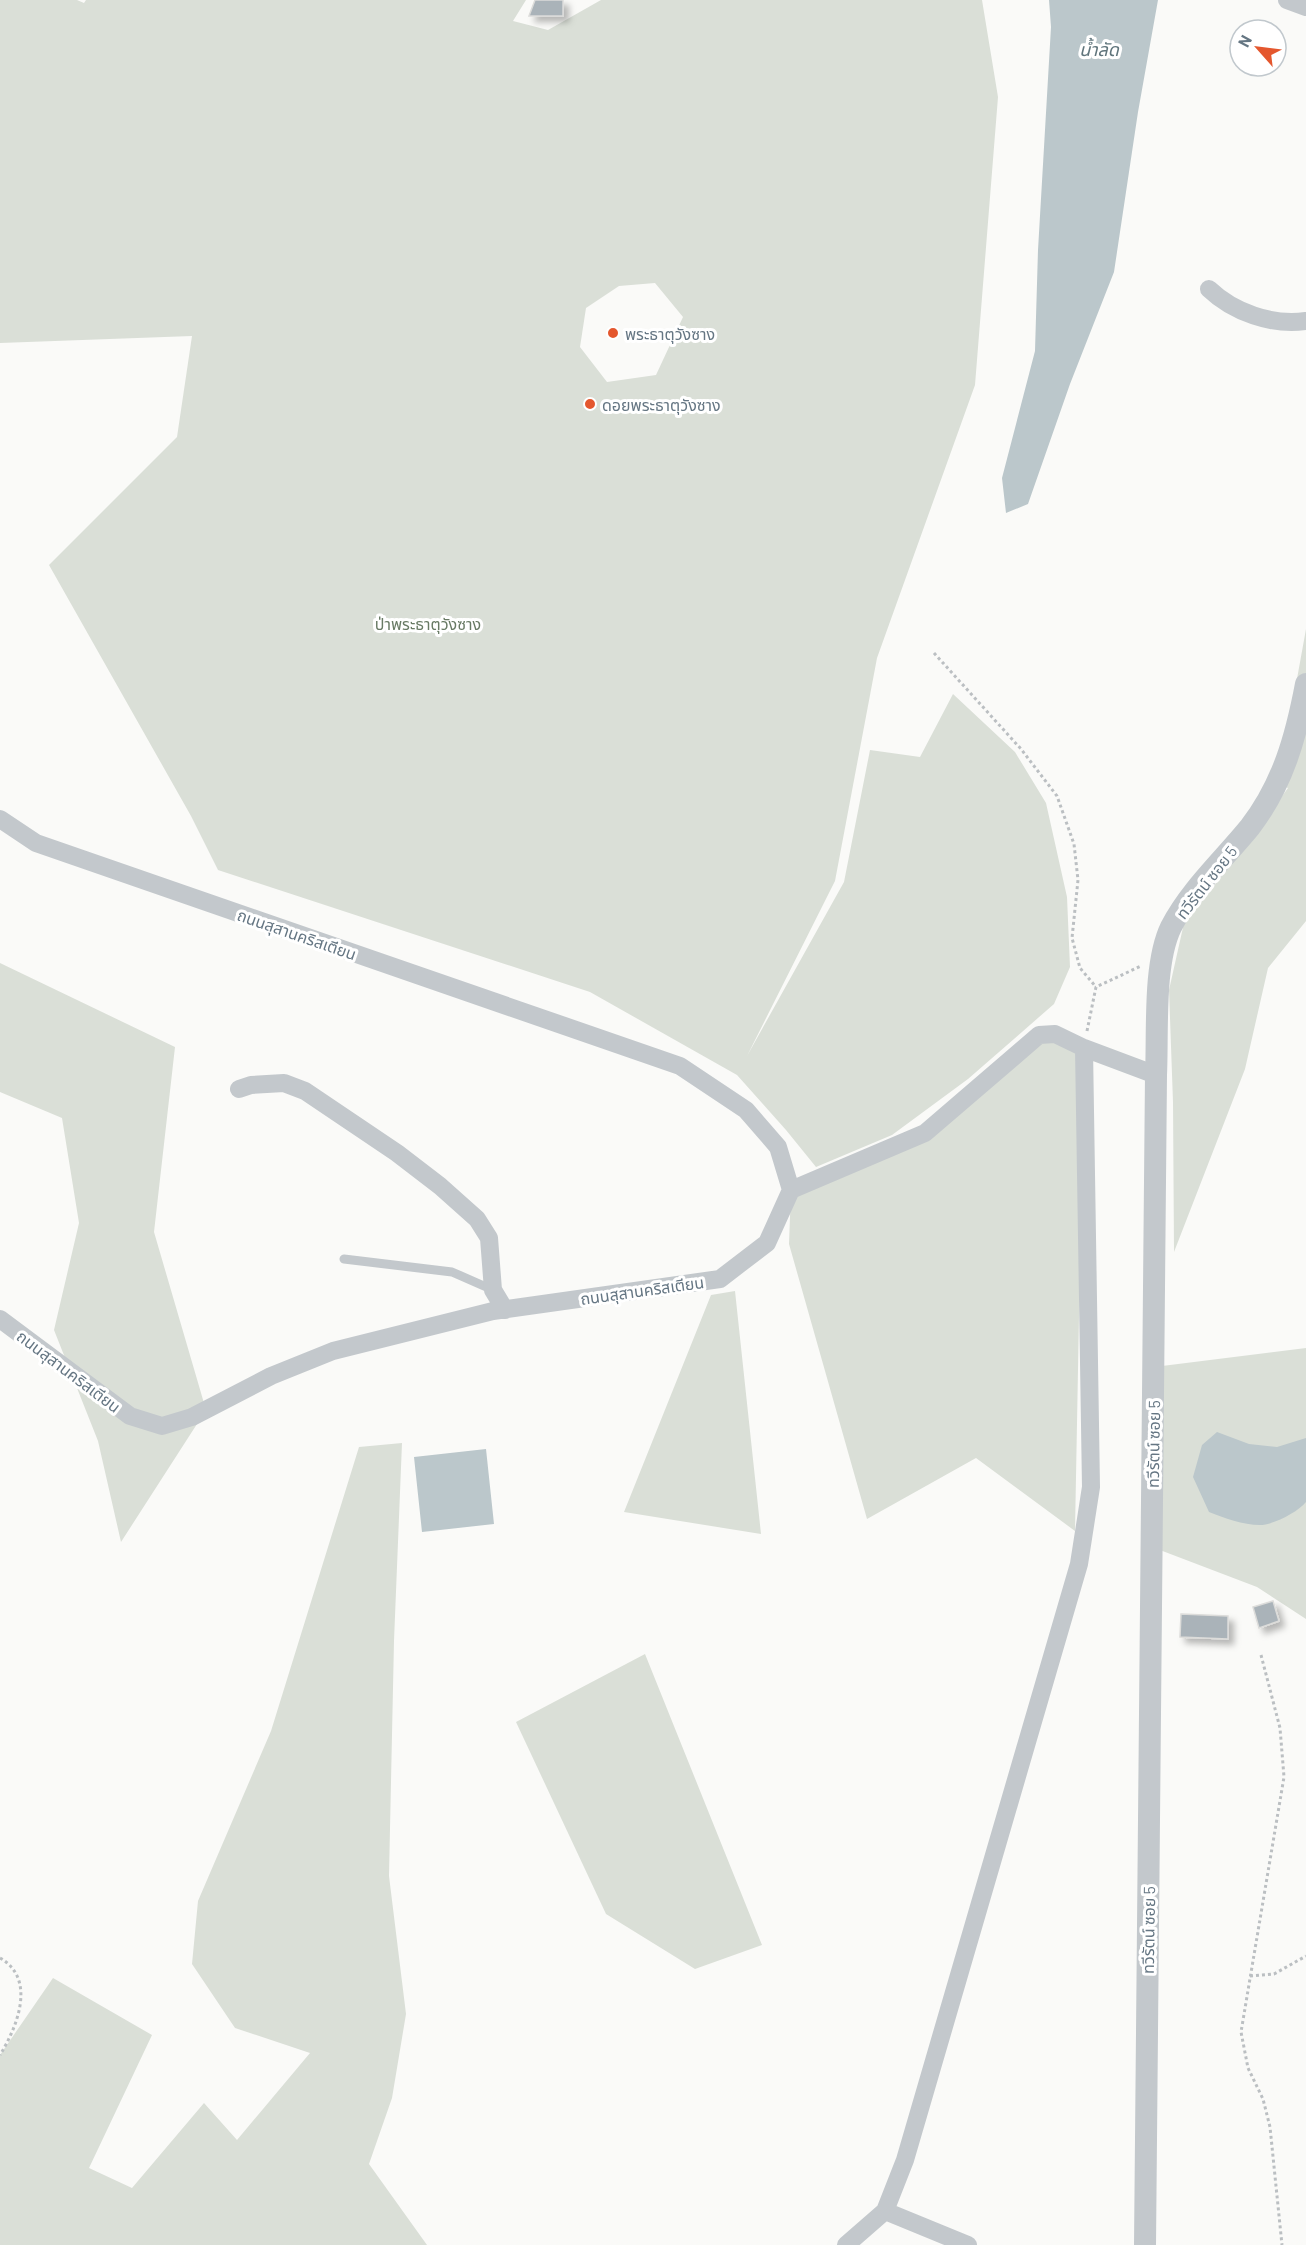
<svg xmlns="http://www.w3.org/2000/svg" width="1306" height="2245" viewBox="0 0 1306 2245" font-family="Barlow,'Noto Sans Thai',sans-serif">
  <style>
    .green { fill: #dadfd7; fill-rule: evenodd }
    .water { fill: #bbc7cb }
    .building { fill: #aab3b9; stroke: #dcdcda; stroke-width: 1.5; filter: url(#shadow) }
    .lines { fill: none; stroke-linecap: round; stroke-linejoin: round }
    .path { stroke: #bbbfc2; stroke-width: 3; stroke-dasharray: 3 3; stroke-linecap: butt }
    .service { stroke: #c3c8cc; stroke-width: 9 }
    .minor { stroke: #c3c8cc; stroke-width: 18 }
    .tertiary { stroke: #c3c8cc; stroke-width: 22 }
    .poi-dot { fill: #e4572e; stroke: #fff; stroke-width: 2 }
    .labels { text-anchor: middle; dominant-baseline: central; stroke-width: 6; stroke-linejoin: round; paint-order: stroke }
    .poi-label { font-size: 16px; fill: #657683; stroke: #fff; text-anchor: start }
    .park-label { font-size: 16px; fill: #687a64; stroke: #fff }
    .street-label { font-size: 16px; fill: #657683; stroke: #fff }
    .water-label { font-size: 18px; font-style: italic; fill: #60757c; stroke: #fff }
  </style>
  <defs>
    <filter id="shadow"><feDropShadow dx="5.5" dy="5.5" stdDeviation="3" flood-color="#0004"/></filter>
  </defs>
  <rect width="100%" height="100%" fill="#fafaf8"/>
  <path class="green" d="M 0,0 L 77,0 L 84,3 L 86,0 L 526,0 L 513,21 L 548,30 L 601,0 L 982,0 L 998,97 L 975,385 L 877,658 L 835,881 L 747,1056 L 844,882 L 870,750 L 920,757 L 953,694 L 1015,752 L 1046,803 L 1067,897 L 1070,967 L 1054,1004 L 968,1079 L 892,1135 L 816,1167 L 786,1130 L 737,1075 L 590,992 L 218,870 L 191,816 L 49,565 L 177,437 L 192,336 L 0,343 ZM 655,283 L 683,317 L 656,375 L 607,382 L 580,347 L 586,308 L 619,286 Z
    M 1306,629 L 1306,921 L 1268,968 L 1245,1069 L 1174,1252 L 1173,1102 L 1169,990 L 1184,923 L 1238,856 L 1288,788 L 1278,784 Z
    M 0,963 L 175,1047 L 154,1232 L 206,1410 L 121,1542 L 98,1441 L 54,1330 L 79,1223 L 62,1118 L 0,1092 Z
    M 1039,1035 L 1084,1048 L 1075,1531 L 976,1458 L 867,1519 L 789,1244 L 791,1190 L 925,1133 Z
    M 735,1291 L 761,1534 L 624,1512 L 711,1295 Z
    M 1306,1348 L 1306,1619 L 1257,1587 L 1152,1547 L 1154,1367 Z
    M 402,1443 L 394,1641 L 389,1876 L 406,2014 L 392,2098 L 369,2164 L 427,2245 L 0,2245 L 0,2055 L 53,1978 L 152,2035 L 89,2168 L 132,2188 L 204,2103 L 237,2140 L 310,2053 L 235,2028 L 192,1964 L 198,1901 L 271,1731 L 359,1447 Z
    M 645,1654 L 762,1945 L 695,1969 L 606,1914 L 516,1722 Z"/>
  <path class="water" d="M 1049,0 L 1158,0 L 1138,112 L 1114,272 L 1070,384 L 1028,504 L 1006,513 L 1002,478 L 1035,351 L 1038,250 L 1051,27 Z
    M 1217,1432 L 1249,1444 L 1277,1447 L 1306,1438 L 1306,1502 C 1298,1512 1273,1525 1260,1525 C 1243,1525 1224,1518 1209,1512 L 1193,1477 L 1202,1445 Z
    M 486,1449 L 494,1524 L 422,1532 L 414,1457 Z"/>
  <path class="building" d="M 535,0 L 563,0 L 563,16 L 529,16 Z
    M 1273,1601 L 1279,1621 L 1259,1628 L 1253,1607 Z
    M 1181,1614 L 1228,1616 L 1228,1639 L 1180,1637 Z"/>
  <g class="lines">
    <path class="path" d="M 934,653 L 1021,749 L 1057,796 L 1074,844 L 1078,880 L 1072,938 L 1080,968 L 1096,987
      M 1087,1031 L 1096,987 L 1141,966
      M 1261,1655 L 1280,1728 L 1284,1777 L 1241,2032 L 1248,2068 L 1263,2099 L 1270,2127 L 1282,2245
      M 0,1958 C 37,1979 17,2027 0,2055
      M 1250,1976 L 1274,1974 L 1306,1956"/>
    <path class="service" d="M 344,1259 L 452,1272 L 493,1290"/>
    <path class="minor" d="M 1287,0 L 1306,7
      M 1209,289 C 1233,312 1272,326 1306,321
      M 0,819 L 36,843 L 680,1066 L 746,1110 L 778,1147 L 791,1190 L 767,1243 L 720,1279 L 493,1311 L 333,1351 L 271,1376 L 192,1417 L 162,1426 L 130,1416 L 0,1319
      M 239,1089 L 251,1085 L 284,1083 L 305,1091 L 397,1153 L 440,1186 L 477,1219 L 489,1238 L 493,1290 L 505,1310
      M 791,1190 L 925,1133 L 1039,1035 L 1055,1034 L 1084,1048 L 1156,1075
      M 885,2211 L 968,2245
      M 846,2245 L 885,2211 L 905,2160 L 1079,1564 L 1091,1487 L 1084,1048"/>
    <path class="tertiary" d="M 1145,2245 L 1156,1075 C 1158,1033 1153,964 1171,927 C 1190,890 1224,859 1250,827 C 1283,784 1296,737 1306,684"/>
  </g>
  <g class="poi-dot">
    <circle cx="613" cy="333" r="6"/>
    <circle cx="590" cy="404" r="6"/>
  </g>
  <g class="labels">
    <g class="poi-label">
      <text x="625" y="333">พระธาตุวังซาง</text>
      <text x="602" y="404">ดอยพระธาตุวังซาง</text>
    </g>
    <g class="park-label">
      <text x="428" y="623">ป่าพระธาตุวังซาง</text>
    </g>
    <g class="street-label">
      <text transform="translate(1206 882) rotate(-52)">ทวีรัตน์ ซอย 5</text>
      <text transform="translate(297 934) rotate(19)">ถนนสุสานคริสเตียน</text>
      <text transform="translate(642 1290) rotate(-8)">ถนนสุสานคริสเตียน</text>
      <text transform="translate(69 1371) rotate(37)">ถนนสุสานคริสเตียน</text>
      <text transform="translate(1153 1444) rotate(-89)">ทวีรัตน์ ซอย 5</text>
      <text transform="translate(1148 1930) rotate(-89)">ทวีรัตน์ ซอย 5</text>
    </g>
    <g class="water-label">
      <text x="1099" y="49">น้ำลัด</text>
    </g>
  </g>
  <g transform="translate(1258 48) rotate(298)"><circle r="28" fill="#ffffff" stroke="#c1c8cd" stroke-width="1.5"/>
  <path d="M0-4.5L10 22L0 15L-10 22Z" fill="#e4572e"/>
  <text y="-9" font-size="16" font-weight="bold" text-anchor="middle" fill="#657683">N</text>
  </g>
</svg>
